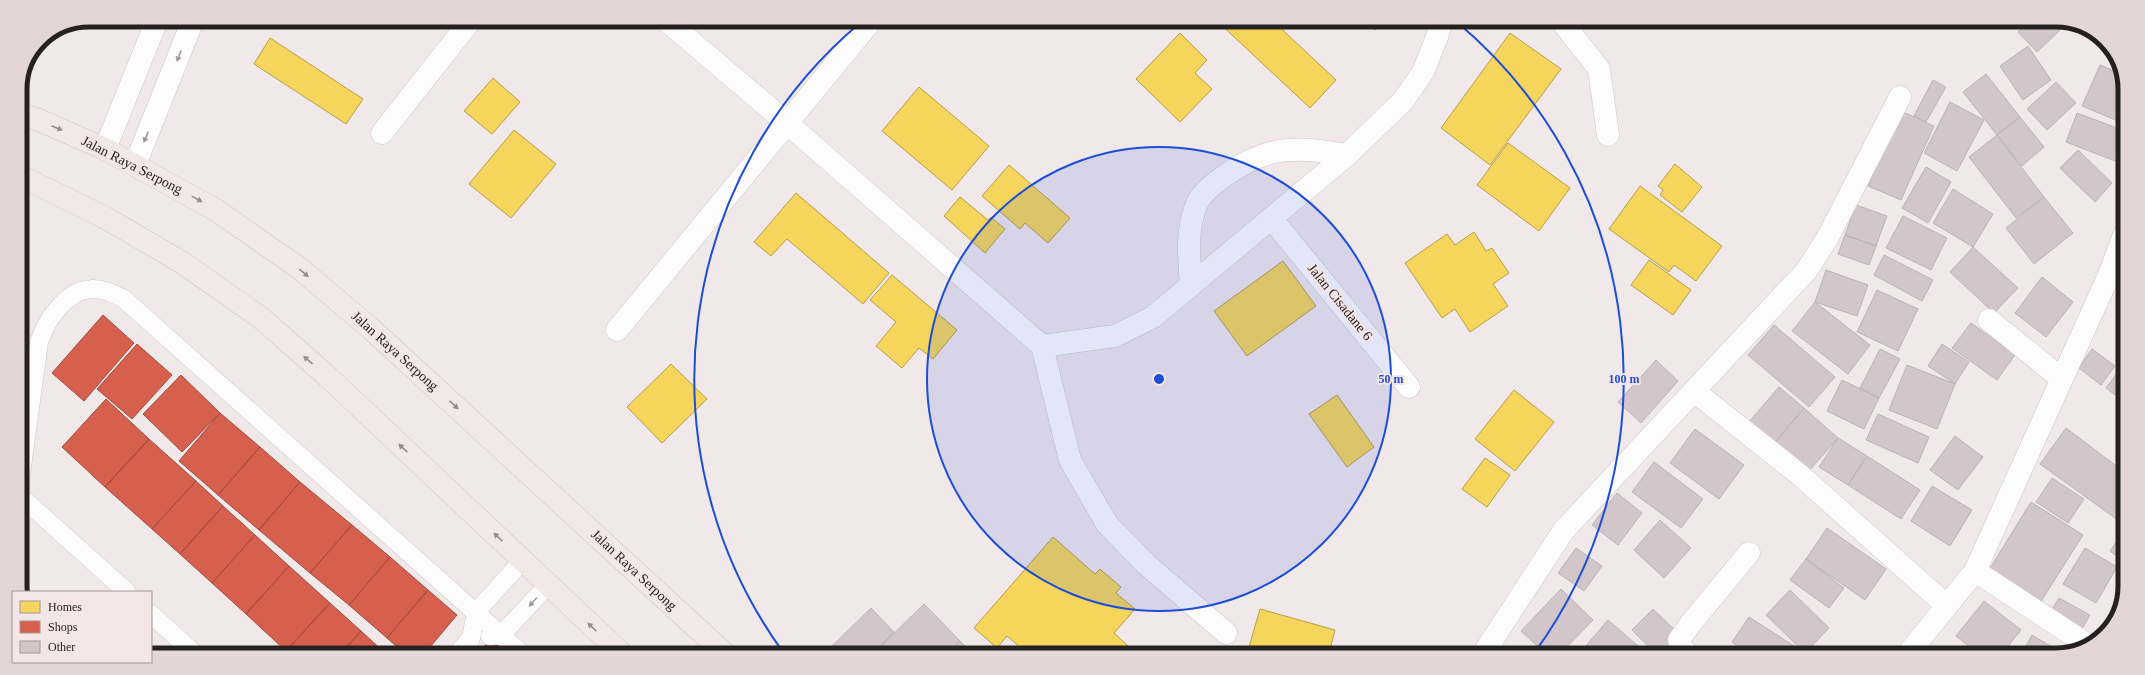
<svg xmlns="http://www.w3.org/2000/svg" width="2145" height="675" viewBox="0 0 2145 675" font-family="Georgia,serif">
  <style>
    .homes { fill: #f6d55c; stroke: #b89f4a }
    .shops { fill: #d6604d; stroke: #a14d40 }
    .building { fill: #d3c6cb; stroke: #bab4b5 }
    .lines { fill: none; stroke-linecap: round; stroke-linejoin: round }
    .lane-casing { stroke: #ccc6c6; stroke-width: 19 }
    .street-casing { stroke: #ccc6c6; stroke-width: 23 }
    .primary-casing { stroke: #cac6c6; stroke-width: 23 }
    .lane { stroke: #fdfcfc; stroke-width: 18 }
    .street { stroke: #fdfcfc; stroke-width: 22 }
    .primary { stroke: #f2e8e5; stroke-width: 22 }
    .oneway { fill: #9c9999 }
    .oneway2 { fill: #968e8d }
    .ring { fill: none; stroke: #1d4ed8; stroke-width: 2 }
    .labels { text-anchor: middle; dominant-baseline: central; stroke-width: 4; stroke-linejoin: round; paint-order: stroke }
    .street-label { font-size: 14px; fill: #262121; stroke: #f4e5e6 }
    .rim { fill: none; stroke: #262121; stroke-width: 5 }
    .centre { fill: #1d4ed8; stroke: #f4e5e6; stroke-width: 2 }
    .ring-label { font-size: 12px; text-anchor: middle; font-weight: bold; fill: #1d4ed8; stroke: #f4e5e6; stroke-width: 4; stroke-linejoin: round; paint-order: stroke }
  </style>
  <rect width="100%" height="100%" fill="#f0e8e9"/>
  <path class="homes" d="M 1217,21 L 1273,21 L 1336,80 L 1310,108 Z
    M 1367,22 L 1383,22 L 1375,30 Z
    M 1180,33 L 1207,60 L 1195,73 L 1212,89 L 1180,122 L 1136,79 Z
    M 1510,33 L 1561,69 L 1490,165 L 1441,128 Z
    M 270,38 L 363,99 L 346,124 L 254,64 Z
    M 493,78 L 520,102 L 492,134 L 464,111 Z
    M 919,87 L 989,146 L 952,190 L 882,131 Z
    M 514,130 L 556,164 L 511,218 L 469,184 Z
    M 1508,143 L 1570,188 L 1539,231 L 1477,185 Z
    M 1675,164 L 1702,187 L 1682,212 L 1660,195 L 1663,190 L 1658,186 Z
    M 1009,165 L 1070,218 L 1048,243 L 1025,223 L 1020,229 L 982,196 Z
    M 1640,186 L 1722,246 L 1696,281 L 1674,265 L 1669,272 L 1609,229 Z
    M 796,193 L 889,273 L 863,304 L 787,239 L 771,256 L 754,242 Z
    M 960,197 L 988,220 L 991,217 L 1005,229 L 985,253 L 944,216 Z
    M 1474,232 L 1486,251 L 1492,248 L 1509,273 L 1493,284 L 1508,306 L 1470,332 L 1455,309 L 1442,318 L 1405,263 L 1447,234 L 1455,245 Z
    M 1649,260 L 1691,290 L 1673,315 L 1631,285 Z
    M 1283,261 L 1316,306 L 1247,356 L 1214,311 Z
    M 892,275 L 957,330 L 933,359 L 919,348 L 902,368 L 876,346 L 896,322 L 870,300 Z
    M 671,364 L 707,399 L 662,443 L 627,407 Z
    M 1514,390 L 1554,422 L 1515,471 L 1475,439 Z
    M 1337,395 L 1374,447 L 1347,467 L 1309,414 Z
    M 1485,458 L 1510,475 L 1487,507 L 1462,489 Z
    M 1053,537 L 1095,574 L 1100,569 L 1121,587 L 1116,593 L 1135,609 L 1114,633 L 1128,646 L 1121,654 L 1028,654 L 1007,636 L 997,648 L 974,628 Z
    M 1260,609 L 1335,630 L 1329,653 L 1331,654 L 1247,654 Z"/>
  <path class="shops" d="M 103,315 L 134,343 L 84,401 L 52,373 Z
    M 137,344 L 172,375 L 132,419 L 97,389 Z
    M 181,375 L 220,413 L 182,452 L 143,414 Z
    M 106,399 L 149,439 L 105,487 L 62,447 Z
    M 220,413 L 260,447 L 218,495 L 179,461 Z
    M 149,439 L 196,481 L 152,529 L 105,487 Z
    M 260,447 L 300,482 L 259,530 L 218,495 Z
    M 196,481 L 223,506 L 180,554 L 152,529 Z
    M 300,482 L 352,525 L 310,573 L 259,530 Z
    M 223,506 L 255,535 L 212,583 L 180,554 Z
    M 352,525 L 390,557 L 349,605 L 310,573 Z
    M 255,535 L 289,566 L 246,614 L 212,583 Z
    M 390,557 L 428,590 L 387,638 L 349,605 Z
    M 289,566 L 330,603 L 286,651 L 246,614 Z
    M 428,590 L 457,615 L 425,653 L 404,653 L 387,638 Z
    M 330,603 L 361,631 L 341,653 L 289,653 L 286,651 Z
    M 361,631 L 385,653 L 341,653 Z
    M 495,635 L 513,653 L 478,653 Z"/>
  <path class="building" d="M 2027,22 L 2052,22 L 2060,30 L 2037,52 L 2018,32 Z
    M 2052,22 L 2067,22 L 2060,30 Z
    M 2028,46 L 2051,80 L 2023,100 L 2000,66 Z
    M 2100,65 L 2121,74 L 2125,84 L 2125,124 L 2082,106 Z
    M 1986,74 L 2020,117 L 1997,135 L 1963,92 Z
    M 1933,80 L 1946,87 L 1926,122 L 1914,116 Z
    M 2056,82 L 2076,103 L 2047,130 L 2027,109 Z
    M 1950,102 L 1984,120 L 1957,171 L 1924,153 Z
    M 1901,111 L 1934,126 L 1901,200 L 1868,186 Z
    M 2077,113 L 2125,131 L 2125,159 L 2123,164 L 2066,142 Z
    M 2020,117 L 2044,147 L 2022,166 L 1997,135 Z
    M 1997,135 L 2044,197 L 2016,218 L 1969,157 Z
    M 2078,150 L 2112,183 L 2095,202 L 2060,168 Z
    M 1926,167 L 1951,182 L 1928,223 L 1902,208 Z
    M 1953,189 L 1993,214 L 1973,247 L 1933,223 Z
    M 2044,197 L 2073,233 L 2034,264 L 2006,228 Z
    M 1856,205 L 1887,216 L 1876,246 L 1845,235 Z
    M 1903,216 L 1947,238 L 1931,270 L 1886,248 Z
    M 1845,235 L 1876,246 L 1869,265 L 1838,254 Z
    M 1973,247 L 2018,288 L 1994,313 L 1950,272 Z
    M 1884,255 L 1933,280 L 1922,301 L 1874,275 Z
    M 1826,270 L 1868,285 L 1857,316 L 1815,302 Z
    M 2042,277 L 2073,302 L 2046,337 L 2015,313 Z
    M 1877,290 L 1918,309 L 1898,351 L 1857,332 Z
    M 1815,302 L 1870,345 L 1848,374 L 1792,331 Z
    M 1971,323 L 2015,355 L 1997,380 L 1952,348 Z
    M 1774,325 L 1835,377 L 1809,407 L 1748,355 Z
    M 1942,344 L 1969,362 L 1955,384 L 1928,366 Z
    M 1880,349 L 1900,359 L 1879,398 L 1860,388 Z
    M 2092,349 L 2115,366 L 2101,385 L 2079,368 Z
    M 1656,360 L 1678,381 L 1641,423 L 1618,402 Z
    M 1907,365 L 1955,384 L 1937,429 L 1889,410 Z
    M 2120,369 L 2124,372 L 2123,401 L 2106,388 Z
    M 1842,380 L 1879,398 L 1864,429 L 1827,411 Z
    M 1779,387 L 1804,408 L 1773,445 L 1748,423 Z
    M 1804,408 L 1838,438 L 1806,474 L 1773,445 Z
    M 1878,414 L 1929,437 L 1918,463 L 1866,440 Z
    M 2066,428 L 2123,471 L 2122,523 L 2040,464 Z
    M 1695,429 L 1744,465 L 1719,499 L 1670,463 Z
    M 1955,436 L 1983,457 L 1958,490 L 1930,470 Z
    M 1838,438 L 1867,456 L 1848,485 L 1819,467 Z
    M 1867,456 L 1920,490 L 1901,519 L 1848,485 Z
    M 1654,462 L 1703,499 L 1681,528 L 1632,492 Z
    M 2052,478 L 2084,499 L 2068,523 L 2036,502 Z
    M 1932,486 L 1972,510 L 1950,546 L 1911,521 Z
    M 1617,493 L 1642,513 L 1618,545 L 1592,525 Z
    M 2031,502 L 2083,535 L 2040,603 L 1989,570 Z
    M 1660,520 L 1691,548 L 1664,578 L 1634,550 Z
    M 1827,528 L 1886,569 L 1865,600 L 1806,559 Z
    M 2121,535 L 2123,537 L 2123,561 L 2110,551 Z
    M 1576,548 L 1602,566 L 1584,591 L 1558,573 Z
    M 2085,548 L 2117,567 L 2096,603 L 2063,584 Z
    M 1806,559 L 1844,588 L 1829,608 L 1790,580 Z
    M 1561,589 L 1593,620 L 1560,654 L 1546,654 L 1521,631 Z
    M 1790,590 L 1829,628 L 1805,653 L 1766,615 Z
    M 2059,598 L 2090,615 L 2082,629 L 2051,611 Z
    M 1984,601 L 2021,630 L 2001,655 L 1980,655 L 1956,636 Z
    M 2123,601 L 2123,604 L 2099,639 L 2098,637 Z
    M 924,604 L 960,641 L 948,654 L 884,654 L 879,648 Z
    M 871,608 L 894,632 L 872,654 L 831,654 L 828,650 Z
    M 1653,609 L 1680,635 L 1660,655 L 1657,655 L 1632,630 Z
    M 1749,617 L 1805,653 L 1804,655 L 1751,655 L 1732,642 Z
    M 1608,620 L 1644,651 L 1641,654 L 1591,654 L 1584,648 Z
    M 2032,635 L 2062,653 L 2056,655 L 2021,655 Z
    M 960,641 L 973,654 L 948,654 Z
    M 1738,648 L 1745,655 L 1732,655 Z"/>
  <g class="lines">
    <defs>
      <path id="lane" d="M 20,481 L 39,342 C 46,321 66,290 91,289 C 103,288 114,294 124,299 L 521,653
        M 20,496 L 127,592
        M 151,614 L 194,653
        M 490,636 L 501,635 L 548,585
        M 458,653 L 471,638 L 476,612 L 523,560"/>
      <path id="street" d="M 667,21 L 787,123 L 1042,346 L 1115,336 L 1153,317 L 1347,155 L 1403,101 L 1423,72 L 1437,37 L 1441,22
        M 1562,22 L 1599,69 L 1608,135
        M 382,133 L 471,20
        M 105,149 L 157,20
        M 135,165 L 193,20
        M 1271,218 L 1409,387
        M 1191,285 C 1189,259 1186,231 1196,206 C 1200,195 1213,184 1223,177 C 1267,145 1295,146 1347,155
        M 1989,320 L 2062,379
        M 617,330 L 871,21
        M 1042,346 L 1070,460 L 1107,524 L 1146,564 L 1226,633
        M 1694,391 L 1800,475 L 1946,605
        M 1975,571 L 2085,643
        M 1483,654 L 1564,530 L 1807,270 L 1828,237 L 1900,97
        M 1689,655 L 1682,649 L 1679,640 L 1691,623 L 1749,553
        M 1907,655 L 1975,571 L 2109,275 L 2124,235"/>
      <path id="primary" d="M 20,114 L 39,120 L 105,149 L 216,210 L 299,268 L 369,327 L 724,653
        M 20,176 L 104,217 L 183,263 L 261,318 L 327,376 L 621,653"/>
    </defs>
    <use href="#lane" class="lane-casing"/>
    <use href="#street" class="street-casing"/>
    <use href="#primary" class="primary-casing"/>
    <use href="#lane" class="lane"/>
    <use href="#street" class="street"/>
    <use href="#primary" class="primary"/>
  </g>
  <defs><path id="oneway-solid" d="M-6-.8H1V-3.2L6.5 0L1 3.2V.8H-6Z"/></defs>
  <g class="oneway">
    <use href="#oneway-solid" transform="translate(179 56) rotate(111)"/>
    <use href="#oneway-solid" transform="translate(146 137) rotate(113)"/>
    <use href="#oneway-solid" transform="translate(533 602) rotate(132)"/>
  </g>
  <g class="oneway2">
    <use href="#oneway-solid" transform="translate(57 128) rotate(23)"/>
    <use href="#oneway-solid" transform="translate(197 199) rotate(29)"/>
    <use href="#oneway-solid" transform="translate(304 273) rotate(40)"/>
    <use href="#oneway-solid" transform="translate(308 360) rotate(-139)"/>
    <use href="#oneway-solid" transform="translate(454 405) rotate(43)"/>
    <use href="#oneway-solid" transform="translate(403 448) rotate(-137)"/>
    <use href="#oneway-solid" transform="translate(498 537) rotate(-137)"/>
    <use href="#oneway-solid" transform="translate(592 627) rotate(-137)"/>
  </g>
  <circle cx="1159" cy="379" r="232" fill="#1d4ed8" fill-opacity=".12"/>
  <g class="ring">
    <circle cx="1159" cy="379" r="232"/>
    <path d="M783 652A465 465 0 0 1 860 23M1458 23A465 465 0 0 1 1535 652"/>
  </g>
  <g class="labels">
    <g class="street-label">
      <text transform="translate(132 165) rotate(27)">Jalan Raya Serpong</text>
      <text transform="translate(1340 302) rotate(51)">Jalan Cisadane 6</text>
      <text transform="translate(395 351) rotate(42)">Jalan Raya Serpong</text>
      <text transform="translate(634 570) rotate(43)">Jalan Raya Serpong</text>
    </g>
  </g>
  <path d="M0 0H2145V675H0ZM89 27H2056A62 62 0 0 1 2118 89V586A62 62 0 0 1 2056 648H89A62 62 0 0 1 27 586V89A62 62 0 0 1 89 27Z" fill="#e4d5d6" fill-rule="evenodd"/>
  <path class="rim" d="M89 27H2056A62 62 0 0 1 2118 89V586A62 62 0 0 1 2056 648H89A62 62 0 0 1 27 586V89A62 62 0 0 1 89 27Z"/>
  <circle cx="1159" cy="379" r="6" class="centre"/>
  <g class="ring-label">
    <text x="1391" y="383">50 m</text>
    <text x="1624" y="383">100 m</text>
  </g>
  <rect x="12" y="591" width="140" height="72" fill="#f4e5e6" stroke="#a29797"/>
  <rect x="20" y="601" width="20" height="12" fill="#f6d55c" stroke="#a29797"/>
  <text x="48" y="611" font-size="12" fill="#262121">Homes</text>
  <rect x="20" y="621" width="20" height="12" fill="#d6604d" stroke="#a29797"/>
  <text x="48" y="631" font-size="12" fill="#262121">Shops</text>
  <rect x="20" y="641" width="20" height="12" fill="#d3c6cb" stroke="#a29797"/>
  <text x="48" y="651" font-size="12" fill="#262121">Other</text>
</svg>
